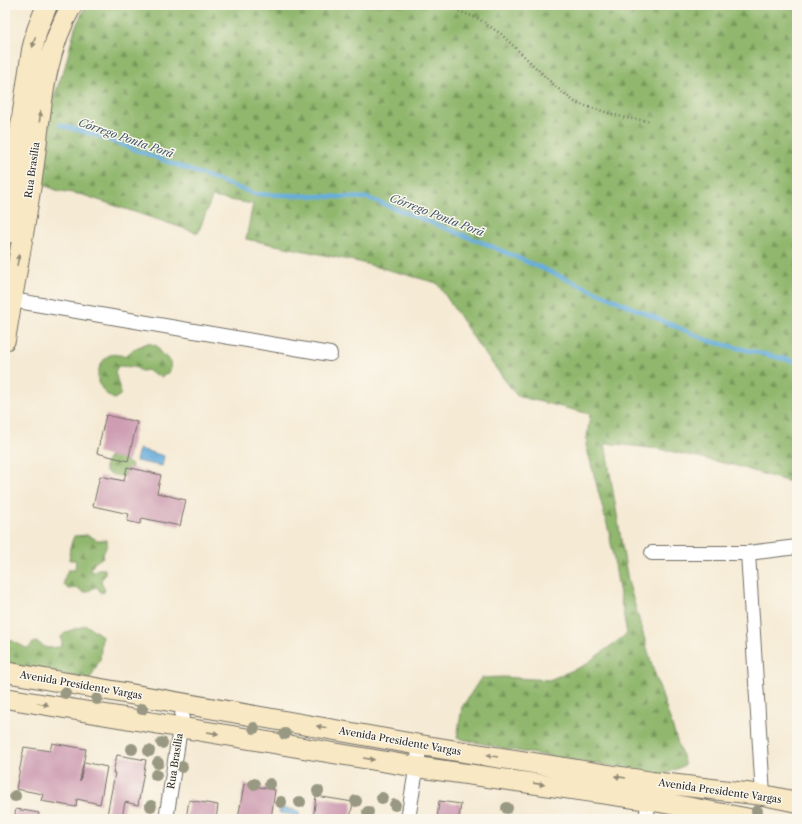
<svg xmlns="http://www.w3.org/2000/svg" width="802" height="824" viewBox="0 0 802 824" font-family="'Libre Caslon Text',serif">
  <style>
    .forest { fill: url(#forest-firs); stroke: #5e714c }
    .water { fill: url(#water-ripples); stroke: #486c84 }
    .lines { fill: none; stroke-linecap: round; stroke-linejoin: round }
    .stream { stroke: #66addd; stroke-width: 4.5 }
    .building { fill: #ce9db2 }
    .minor-casing { stroke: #726e66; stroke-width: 16 }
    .secondary-casing { stroke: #726e66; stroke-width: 22 }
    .path { stroke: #726e66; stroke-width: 2.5; stroke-dasharray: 1 3; stroke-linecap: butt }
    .minor { stroke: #fff; stroke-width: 14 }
    .secondary { stroke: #f8e8c3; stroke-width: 20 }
    .tree { fill: #999983 }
    .oneway { fill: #928a77 }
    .labels { text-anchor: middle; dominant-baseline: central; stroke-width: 3; stroke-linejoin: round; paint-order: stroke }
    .street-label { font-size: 10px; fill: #2b2b2b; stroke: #fbf7ec }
    .water-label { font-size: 11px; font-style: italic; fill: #405869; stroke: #fbf7ec }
  </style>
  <defs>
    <pattern id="forest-firs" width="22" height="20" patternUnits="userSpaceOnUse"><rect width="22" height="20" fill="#90b76d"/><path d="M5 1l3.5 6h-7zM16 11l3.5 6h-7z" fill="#76955a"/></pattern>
    <pattern id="water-ripples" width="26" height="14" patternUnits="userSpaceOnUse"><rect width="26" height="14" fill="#66addd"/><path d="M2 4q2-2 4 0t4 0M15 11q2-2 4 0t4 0" fill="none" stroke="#548db3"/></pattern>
  </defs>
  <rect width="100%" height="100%" fill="#fbf7ec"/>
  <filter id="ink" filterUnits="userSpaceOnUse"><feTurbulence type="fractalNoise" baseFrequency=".025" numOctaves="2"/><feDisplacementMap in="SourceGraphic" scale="8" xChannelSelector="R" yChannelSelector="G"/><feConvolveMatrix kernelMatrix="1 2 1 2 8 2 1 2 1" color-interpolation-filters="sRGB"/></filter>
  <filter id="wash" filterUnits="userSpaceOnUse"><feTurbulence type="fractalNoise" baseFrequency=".012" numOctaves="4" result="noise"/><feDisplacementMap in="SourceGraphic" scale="16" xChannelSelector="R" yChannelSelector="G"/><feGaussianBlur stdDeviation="0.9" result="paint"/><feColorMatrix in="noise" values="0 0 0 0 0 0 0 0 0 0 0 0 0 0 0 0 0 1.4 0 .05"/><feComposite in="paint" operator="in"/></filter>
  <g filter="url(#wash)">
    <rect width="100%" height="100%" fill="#f5ead4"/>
    <path class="forest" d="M 86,5 L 797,5 L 797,76 L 793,100 L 797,101 L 797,483 L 779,479 L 737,466 L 660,449 L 605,443 L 628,581 L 652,665 L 685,765 L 663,775 L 511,750 L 457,738 L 462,707 L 481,678 L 502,677 L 549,680 L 583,666 L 627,634 L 609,532 L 586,445 L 590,414 L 517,396 L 479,346 L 437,283 L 359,262 L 246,239 L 253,204 L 212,197 L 198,233 L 83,195 L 56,190 L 24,176 L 65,67 L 75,28 Z
      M 148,343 L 157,346 C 159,348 159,350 160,352 C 165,360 169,352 171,368 L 170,371 L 162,377 L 146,370 C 140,373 140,369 134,367 C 132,367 119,366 118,366 L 115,372 L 121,394 L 119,396 L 114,399 C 96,390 92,369 108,356 C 114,352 121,357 126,355 C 129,354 131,351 134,349 C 138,347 143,345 148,343 Z
      M 110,456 L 120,458 L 132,465 L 131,471 L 127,476 C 121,477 110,475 105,471 L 105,464 Z
      M 88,535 L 97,540 L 107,540 C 109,546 103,550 103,557 L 94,563 L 91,569 L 92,572 L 98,569 L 105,569 L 105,575 L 101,580 L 102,584 L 105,589 L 104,592 L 101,593 L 98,588 L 95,587 L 87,592 L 83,592 L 78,588 L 68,589 L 64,585 L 64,579 L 68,570 L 75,570 L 76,560 L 70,560 C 68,551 71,544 74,536 Z
      M 86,625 L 94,630 L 102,636 L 100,659 L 90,679 L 24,668 L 8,662 L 5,663 L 5,637 L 26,648 L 29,648 L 33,643 L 36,642 L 47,648 L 60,647 L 62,644 L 61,637 C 67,629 78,629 86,625 Z"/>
    <path class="water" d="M 139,449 L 164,456 L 162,466 L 136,461 Z
      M 280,807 L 299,811 L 299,816 L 279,813 Z"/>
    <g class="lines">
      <path class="stream" d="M 60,125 L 92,134 L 255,194 L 368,198 L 486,244 L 709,341 L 797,362"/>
    </g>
    <g id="blocks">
      <path class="building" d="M 106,415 L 137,422 L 128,461 L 97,453 Z
        M 127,467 L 161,475 L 157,493 L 186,500 L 180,526 L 142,518 L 140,524 L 127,521 L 129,514 L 93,506 L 100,476 L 124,481 Z
        M 52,743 L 86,749 L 80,781 L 84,762 L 107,767 L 100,804 L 77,799 L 76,807 L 41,801 L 43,794 L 16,789 L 24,747 L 50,751 Z
        M 117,755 L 146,760 L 138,805 L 125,802 L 122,818 L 107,815 L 115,773 L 113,773 Z
        M 244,784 L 275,790 L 271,819 L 238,819 Z
        M 316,796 L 353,802 L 350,819 L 313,819 Z
        M 189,800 L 218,805 L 216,819 L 186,819 Z
        M 439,801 L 461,804 L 459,819 L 437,819 Z
        M 16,809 L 39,813 L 38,819 L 14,819 Z
        M 361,816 L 375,818 L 375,819 L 360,819 Z"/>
    </g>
  </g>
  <g filter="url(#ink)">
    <use href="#blocks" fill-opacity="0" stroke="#726e66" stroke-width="1"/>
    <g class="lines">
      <defs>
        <path id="minor" d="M 12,300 L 330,354
          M 652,553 L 748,553 L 797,547
          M 748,553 L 763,795
          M 166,819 L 184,703
          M 408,819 L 420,745
          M 646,819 L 650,792"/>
        <path id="secondary" d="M 5,234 L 32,50 L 37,30 L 47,5
          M 5,340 C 14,286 24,232 32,178 C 41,118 41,59 72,5
          M 5,672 L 420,745 L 652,782 L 763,795 L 797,802
          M 5,698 L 417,767 L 649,800 L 750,819"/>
      </defs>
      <use href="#minor" class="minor-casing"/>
      <use href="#secondary" class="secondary-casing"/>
      <path class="path" d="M 444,5 L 479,19 L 501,34 L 556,87 L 576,103 L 625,118 L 650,121"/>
      <use href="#minor" class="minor"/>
      <use href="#secondary" class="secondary"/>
    </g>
    <g class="tree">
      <circle cx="65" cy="693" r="6"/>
      <circle cx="97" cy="699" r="6"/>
      <circle cx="142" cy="709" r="6"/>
      <circle cx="254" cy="728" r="6"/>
      <circle cx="285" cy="734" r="6"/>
      <circle cx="162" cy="743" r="6"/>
      <circle cx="132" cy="749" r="6"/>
      <circle cx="149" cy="751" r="6"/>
      <circle cx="158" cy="763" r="6"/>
      <circle cx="182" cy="767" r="6"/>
      <circle cx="156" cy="775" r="6"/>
      <circle cx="254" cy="784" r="6"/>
      <circle cx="270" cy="784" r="6"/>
      <circle cx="318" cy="791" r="6"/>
      <circle cx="15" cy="796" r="6"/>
      <circle cx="382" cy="798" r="6"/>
      <circle cx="356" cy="801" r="6"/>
      <circle cx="281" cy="802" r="6"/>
      <circle cx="300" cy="802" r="6"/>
      <circle cx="395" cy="805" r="6"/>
      <circle cx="151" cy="806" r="6"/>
      <circle cx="507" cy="808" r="6"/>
      <circle cx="757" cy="811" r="6"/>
      <circle cx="368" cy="812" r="6"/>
    </g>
    <defs><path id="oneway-solid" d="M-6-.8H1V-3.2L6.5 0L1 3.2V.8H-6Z"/></defs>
    <g class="oneway">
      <use href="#oneway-solid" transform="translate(34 42) rotate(105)"/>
      <use href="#oneway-solid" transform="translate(40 117) rotate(-83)"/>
      <use href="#oneway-solid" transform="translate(18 260) rotate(-81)"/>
      <use href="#oneway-solid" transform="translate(43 704) rotate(10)"/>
      <use href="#oneway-solid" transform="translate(322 727) rotate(-170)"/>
      <use href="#oneway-solid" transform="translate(213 733) rotate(9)"/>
      <use href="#oneway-solid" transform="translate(492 756) rotate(-171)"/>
      <use href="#oneway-solid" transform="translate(369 759) rotate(9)"/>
      <use href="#oneway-solid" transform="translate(620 777) rotate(-171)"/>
      <use href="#oneway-solid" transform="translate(539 784) rotate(8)"/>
    </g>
  </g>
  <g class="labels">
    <g class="street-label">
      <text transform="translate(32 170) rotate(-82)">Rua Brasília</text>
      <text transform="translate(81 685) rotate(10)">Avenida Presidente Vargas</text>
      <text transform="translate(400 741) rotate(10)">Avenida Presidente Vargas</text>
      <text transform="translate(175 761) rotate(-81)">Rua Brasília</text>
      <text transform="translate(720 791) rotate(8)">Avenida Presidente Vargas</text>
    </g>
    <g class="water-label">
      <text transform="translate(126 138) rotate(19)">Córrego Ponta Porã</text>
      <text transform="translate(437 215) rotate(21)">Córrego Ponta Porã</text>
    </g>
  </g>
  <rect width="802" height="824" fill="none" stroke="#fbf7ec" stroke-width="20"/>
</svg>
